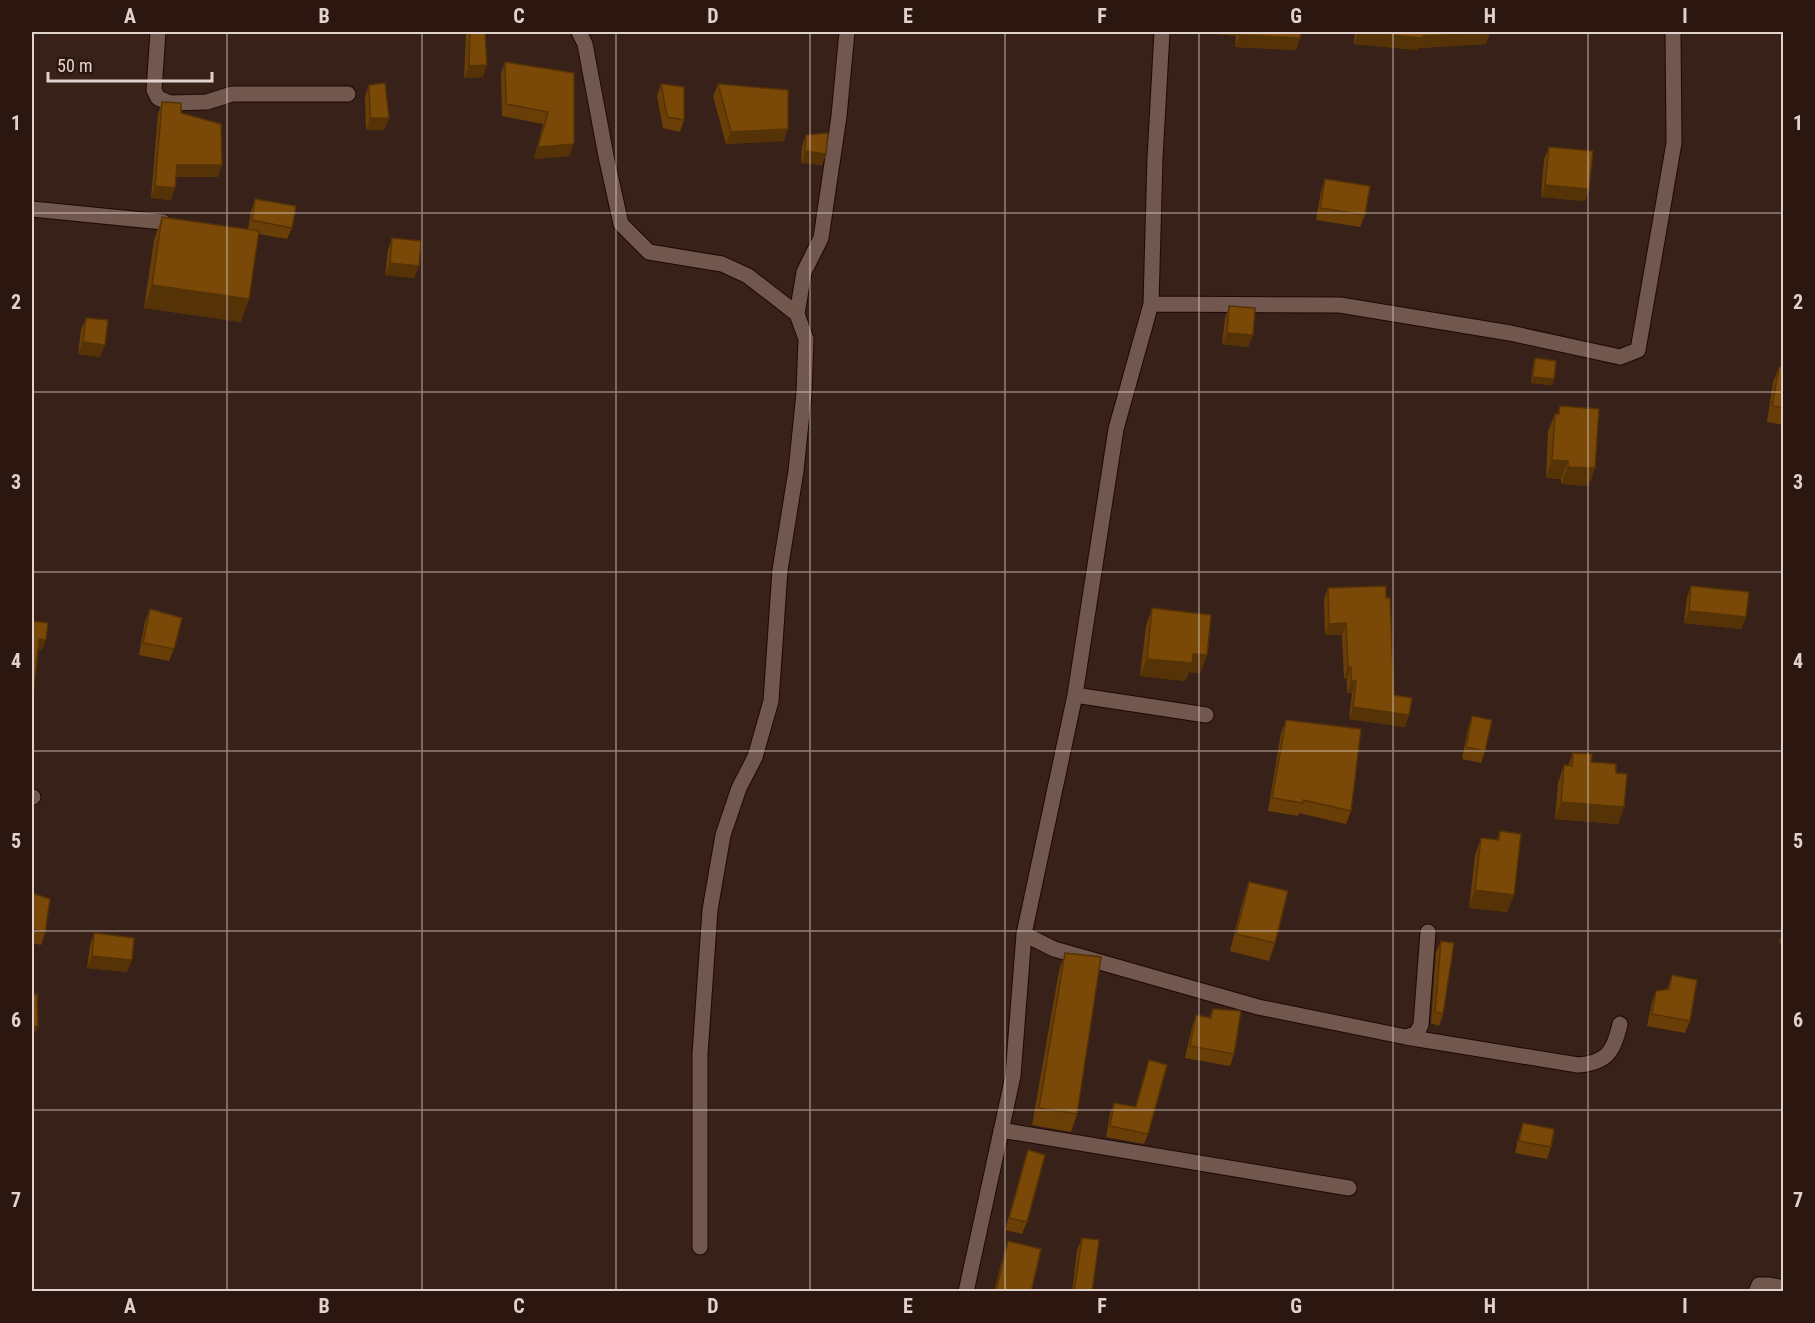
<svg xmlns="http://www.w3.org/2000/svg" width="1815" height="1323" viewBox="0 0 1815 1323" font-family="'Roboto Condensed',sans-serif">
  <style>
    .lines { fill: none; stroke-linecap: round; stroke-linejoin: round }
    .minor-casing { stroke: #1d0a04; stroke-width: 17 }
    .minor { stroke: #71574e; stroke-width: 15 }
    .wall { fill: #693f07 }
    .shaded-wall { fill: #553306 }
    .building { fill: #7a4908; stroke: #553306; stroke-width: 1.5 }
    .grid { fill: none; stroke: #e2d2cd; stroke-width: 1.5; stroke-opacity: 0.55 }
    .neatline { fill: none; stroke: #e2d2cd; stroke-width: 2 }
    .grid-label { font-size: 20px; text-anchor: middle; font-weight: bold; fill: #e2d2cd }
  </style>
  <rect width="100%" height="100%" fill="#372119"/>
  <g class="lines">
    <defs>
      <path id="minor" d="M 158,32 L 154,90 L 158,98 L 170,103 L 207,102 L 232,94 L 348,94
        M 579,32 L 585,44 L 606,156 L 621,224 L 649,252 L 722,264 L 748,276 L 797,314 L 806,339 L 804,393 L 796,471 L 780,570 L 771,701 L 755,757 L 739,788 L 723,835 L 710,910 L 700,1054 L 700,1247
        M 32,209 L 163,222
        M 1151,304 L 1340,305 L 1510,333 L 1620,357 L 1638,350 L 1674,143 L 1673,32
        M 797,314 L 804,272 L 821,238 L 839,116 L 847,32
        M 1075,695 L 1206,715
        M 32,797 L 33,797
        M 1024,934 L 1054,949 L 1258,1007 L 1406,1037 L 1416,1034 L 1421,1025 L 1428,932
        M 1406,1037 L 1578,1065 C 1607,1063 1614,1051 1620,1024
        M 1001,1130 L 1349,1188
        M 966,1292 L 1013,1076 L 1024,934 L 1075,695 L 1116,429 L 1151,304 L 1155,158 L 1162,32
        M 1756,1292 L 1759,1285 L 1770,1285 L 1784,1288"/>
    </defs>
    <use href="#minor" class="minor-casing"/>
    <use href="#minor" class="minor"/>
  </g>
  <path class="wall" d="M 466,32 L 485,32 L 483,77 L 464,78 Z
    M 1196,32 L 1312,32 L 1300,33 L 1296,50 L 1235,47 L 1236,36 Z
    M 1355,32 L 1490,32 L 1486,44 L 1419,48 L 1418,50 L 1354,44 Z
    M 505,62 L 574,73 L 569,156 L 534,159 L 543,124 L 502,116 L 501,74 Z
    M 661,84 L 684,120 L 680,132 L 663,128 L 657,96 Z
    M 718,84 L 784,141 L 726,144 L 713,96 Z
    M 369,85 L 389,118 L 384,130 L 366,130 L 365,97 Z
    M 162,102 L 181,113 L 218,177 L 176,177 L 171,200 L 151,198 L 158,114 Z
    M 806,135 L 826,154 L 822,165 L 801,163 L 802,147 Z
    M 1549,147 L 1589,189 L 1585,201 L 1541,197 L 1544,159 Z
    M 1325,179 L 1365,215 L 1360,227 L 1316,220 L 1321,191 Z
    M 255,199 L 292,228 L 287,239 L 259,234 L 241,322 L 144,308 L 154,240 L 162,217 L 248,229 L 251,211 Z
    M 392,238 L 414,278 L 385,275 L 388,250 Z
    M 1229,306 L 1253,335 L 1248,347 L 1222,344 L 1225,318 Z
    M 86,318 L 100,357 L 78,354 L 81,330 Z
    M 1535,358 L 1554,379 L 1552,385 L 1531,383 L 1533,364 Z
    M 1779,367 L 1784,367 L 1784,425 L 1767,422 L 1773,382 Z
    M 1560,406 L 1589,486 L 1561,484 L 1561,479 L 1546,478 L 1548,431 L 1555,414 L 1557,414 Z
    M 1691,586 L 1746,617 L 1741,629 L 1684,623 L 1687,598 Z
    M 1328,588 L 1386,598 L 1394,695 L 1405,727 L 1349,719 L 1352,693 L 1347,693 L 1347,679 L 1344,679 L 1342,635 L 1325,635 L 1324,599 Z
    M 1152,608 L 1207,655 L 1200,673 L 1189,672 L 1185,681 L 1140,676 L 1146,626 Z
    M 150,609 L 174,649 L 169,661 L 139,655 L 145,621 Z
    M 1472,716 L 1485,751 L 1481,763 L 1462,759 L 1468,728 Z
    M 1286,720 L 1351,811 L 1346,824 L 1299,813 L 1298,816 L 1268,811 L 1281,733 Z
    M 1573,753 L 1616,773 L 1624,807 L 1618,824 L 1555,819 L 1558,783 L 1564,765 L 1568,766 Z
    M 1500,831 L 1514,895 L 1507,912 L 1469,908 L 1475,855 L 1481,838 L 1497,839 Z
    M 1249,882 L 1275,943 L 1269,961 L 1230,951 L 1243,900 Z
    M 32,893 L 45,933 L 41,945 L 32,943 Z
    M 1784,925 L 1784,944 L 1779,943 Z
    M 94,933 L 127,972 L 87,968 L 90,945 Z
    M 1441,941 L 1443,1014 L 1439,1026 L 1431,1023 L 1436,952 Z
    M 1065,953 L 1077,1114 L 1071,1132 L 1032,1125 L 1059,971 Z
    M 1672,975 L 1690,1021 L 1685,1033 L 1647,1026 L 1652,1002 L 1656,991 L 1667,989 Z
    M 1213,1009 L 1234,1054 L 1230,1066 L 1185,1058 L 1192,1027 L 1196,1015 L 1209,1017 Z
    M 1149,1060 L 1148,1134 L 1144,1144 L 1106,1137 L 1110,1114 L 1114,1103 L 1135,1107 Z
    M 1523,1123 L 1551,1147 L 1547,1159 L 1515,1153 L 1519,1135 Z
    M 1028,1150 L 1027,1222 L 1022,1234 L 1005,1230 L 1024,1162 Z
    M 1082,1238 L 1092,1292 L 1072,1292 L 1077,1250 Z
    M 1008,1241 L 1031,1292 L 994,1292 L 1004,1253 Z"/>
  <path class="shaded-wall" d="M 1196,32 L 1238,32 L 1236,36 Z
    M 1358,32 L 1423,36 L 1490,33 L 1486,44 L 1419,48 L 1418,50 L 1354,44 Z
    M 1239,35 L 1300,38 L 1296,50 L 1235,47 Z
    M 487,65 L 483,77 L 464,78 L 469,66 Z
    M 370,118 L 389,118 L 384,130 L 366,130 Z
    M 788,129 L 784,141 L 726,144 L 731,132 Z
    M 574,144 L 569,156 L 534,159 L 538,147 Z
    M 805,151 L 826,154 L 822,165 L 801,163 Z
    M 177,165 L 222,165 L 218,177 L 172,177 Z
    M 1545,185 L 1589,189 L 1585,201 L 1541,197 Z
    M 155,186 L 175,188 L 171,200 L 151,198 Z
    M 390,263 L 419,266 L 414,278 L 385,275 Z
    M 152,285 L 249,299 L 241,322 L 144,308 Z
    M 1227,333 L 1253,335 L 1248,347 L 1222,344 Z
    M 83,342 L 105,345 L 100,357 L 78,354 Z
    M 1533,377 L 1554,379 L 1552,385 L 1531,383 Z
    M 1552,460 L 1568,461 L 1561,479 L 1546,478 Z
    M 1568,467 L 1595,468 L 1589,486 L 1561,484 Z
    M 1689,611 L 1746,617 L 1741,629 L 1684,623 Z
    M 1346,623 L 1342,635 L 1325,635 L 1329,624 Z
    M 39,639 L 46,640 L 42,650 L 35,650 Z
    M 1193,654 L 1207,655 L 1200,673 L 1189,672 L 1185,681 L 1140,676 L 1147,659 Z
    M 1348,667 L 1351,667 L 1347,679 L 1344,679 Z
    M 1351,681 L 1356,681 L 1352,693 L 1347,693 Z
    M 1353,707 L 1409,715 L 1405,727 L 1349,719 Z
    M 1561,802 L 1624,807 L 1618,824 L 1555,819 Z
    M 1475,890 L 1514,895 L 1507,912 L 1469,908 Z
    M 92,956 L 132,960 L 127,972 L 87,968 Z
    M 32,1026 L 38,1026 L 36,1032 L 32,1032 Z"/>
  <path class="building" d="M 470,32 L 485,32 L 487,65 L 469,66 Z
    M 1239,32 L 1301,32 L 1300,38 L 1239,35 Z
    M 1358,32 L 1490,32 L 1490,33 L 1423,36 L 1422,38 Z
    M 505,62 L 574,73 L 574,144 L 538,147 L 548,112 L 506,104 Z
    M 385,83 L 389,118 L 370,118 L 369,85 Z
    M 661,84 L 684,87 L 684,120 L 667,117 Z
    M 718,84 L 788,90 L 788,129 L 731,132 Z
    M 162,102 L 181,103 L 181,113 L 221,124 L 222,165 L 177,165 L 175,188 L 155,186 Z
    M 828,133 L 826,154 L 805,151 L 806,135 Z
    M 1549,147 L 1593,151 L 1589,189 L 1545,185 Z
    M 1325,179 L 1370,186 L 1365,215 L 1320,208 Z
    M 255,199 L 296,206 L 292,228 L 252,220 Z
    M 162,217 L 259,231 L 249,299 L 152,285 Z
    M 392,238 L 421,241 L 419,266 L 390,263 Z
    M 1229,306 L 1255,308 L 1253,335 L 1227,333 Z
    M 86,318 L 108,320 L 105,345 L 83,342 Z
    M 1535,358 L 1556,361 L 1554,379 L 1533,377 Z
    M 1779,367 L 1784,367 L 1784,408 L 1772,406 Z
    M 1560,406 L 1599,409 L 1595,468 L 1568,467 L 1568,461 L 1552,460 L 1555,414 L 1559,414 Z
    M 1386,586 L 1386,598 L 1390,598 L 1394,695 L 1412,698 L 1409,715 L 1353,707 L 1356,681 L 1351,681 L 1351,667 L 1348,667 L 1346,623 L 1329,624 L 1328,588 Z
    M 1691,586 L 1749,592 L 1746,617 L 1689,611 Z
    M 1152,608 L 1211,615 L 1207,655 L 1193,654 L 1192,663 L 1147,659 Z
    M 150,609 L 182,618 L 174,649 L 143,643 Z
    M 32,621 L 48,623 L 46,640 L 39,639 L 32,708 Z
    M 1472,716 L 1492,720 L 1485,751 L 1466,747 Z
    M 1286,720 L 1361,729 L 1351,811 L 1303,800 L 1303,803 L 1272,798 Z
    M 1573,753 L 1592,754 L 1591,762 L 1616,764 L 1616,773 L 1627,774 L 1624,807 L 1561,802 L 1564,765 L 1572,766 Z
    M 1500,831 L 1521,834 L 1514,895 L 1475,890 L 1481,838 L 1499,840 Z
    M 1249,882 L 1288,891 L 1275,943 L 1236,934 Z
    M 32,893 L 50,899 L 45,933 L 32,929 Z
    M 94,933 L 134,938 L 132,960 L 92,956 Z
    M 1441,941 L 1454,943 L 1443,1014 L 1435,1012 Z
    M 1065,953 L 1101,957 L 1077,1114 L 1039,1108 Z
    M 1672,975 L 1697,980 L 1690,1021 L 1652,1014 L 1656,991 L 1669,989 Z
    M 37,994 L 38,1026 L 32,1026 L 32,995 Z
    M 1213,1009 L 1241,1011 L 1234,1054 L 1190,1046 L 1196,1015 L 1211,1018 Z
    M 1149,1060 L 1167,1065 L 1148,1134 L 1110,1126 L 1114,1103 L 1136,1107 Z
    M 1523,1123 L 1554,1129 L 1551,1147 L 1519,1141 Z
    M 1028,1150 L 1045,1155 L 1027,1222 L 1009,1218 Z
    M 1082,1238 L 1099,1240 L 1092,1292 L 1074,1292 Z
    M 1008,1241 L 1041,1249 L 1031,1292 L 996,1291 Z"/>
  <path class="grid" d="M 227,32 L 227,1292M 422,32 L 422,1292M 616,32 L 616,1292M 810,32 L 810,1292M 1005,32 L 1005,1292M 1199,32 L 1199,1292M 1393,32 L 1393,1292M 1588,32 L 1588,1292M 32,213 L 1784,213M 32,392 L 1784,392M 32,572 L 1784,572M 32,751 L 1784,751M 32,931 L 1784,931M 32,1110 L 1784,1110"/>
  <rect width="1815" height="1323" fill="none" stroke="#2c1710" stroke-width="66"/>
  <path d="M48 72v9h164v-9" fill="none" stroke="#e2d2cd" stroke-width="3"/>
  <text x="57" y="72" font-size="18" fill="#e2d2cd" stroke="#2c1710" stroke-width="4.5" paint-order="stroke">50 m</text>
  <rect x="33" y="33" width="1749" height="1257" class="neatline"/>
  <g class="grid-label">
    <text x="130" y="23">A</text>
    <text x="324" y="23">B</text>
    <text x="519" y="23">C</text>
    <text x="713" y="23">D</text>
    <text x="908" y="23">E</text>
    <text x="1102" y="23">F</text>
    <text x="1296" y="23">G</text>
    <text x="1490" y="23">H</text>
    <text x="1685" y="23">I</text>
    <text x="16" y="130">1</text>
    <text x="1798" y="130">1</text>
    <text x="16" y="309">2</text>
    <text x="1798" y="309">2</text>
    <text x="16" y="489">3</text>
    <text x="1798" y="489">3</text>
    <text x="16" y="668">4</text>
    <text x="1798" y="668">4</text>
    <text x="16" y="848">5</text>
    <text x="1798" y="848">5</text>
    <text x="16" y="1027">6</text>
    <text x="1798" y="1027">6</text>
    <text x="16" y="1207">7</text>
    <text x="1798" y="1207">7</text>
    <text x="130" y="1313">A</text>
    <text x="324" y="1313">B</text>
    <text x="519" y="1313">C</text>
    <text x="713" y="1313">D</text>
    <text x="908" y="1313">E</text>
    <text x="1102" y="1313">F</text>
    <text x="1296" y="1313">G</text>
    <text x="1490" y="1313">H</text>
    <text x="1685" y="1313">I</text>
  </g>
</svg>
